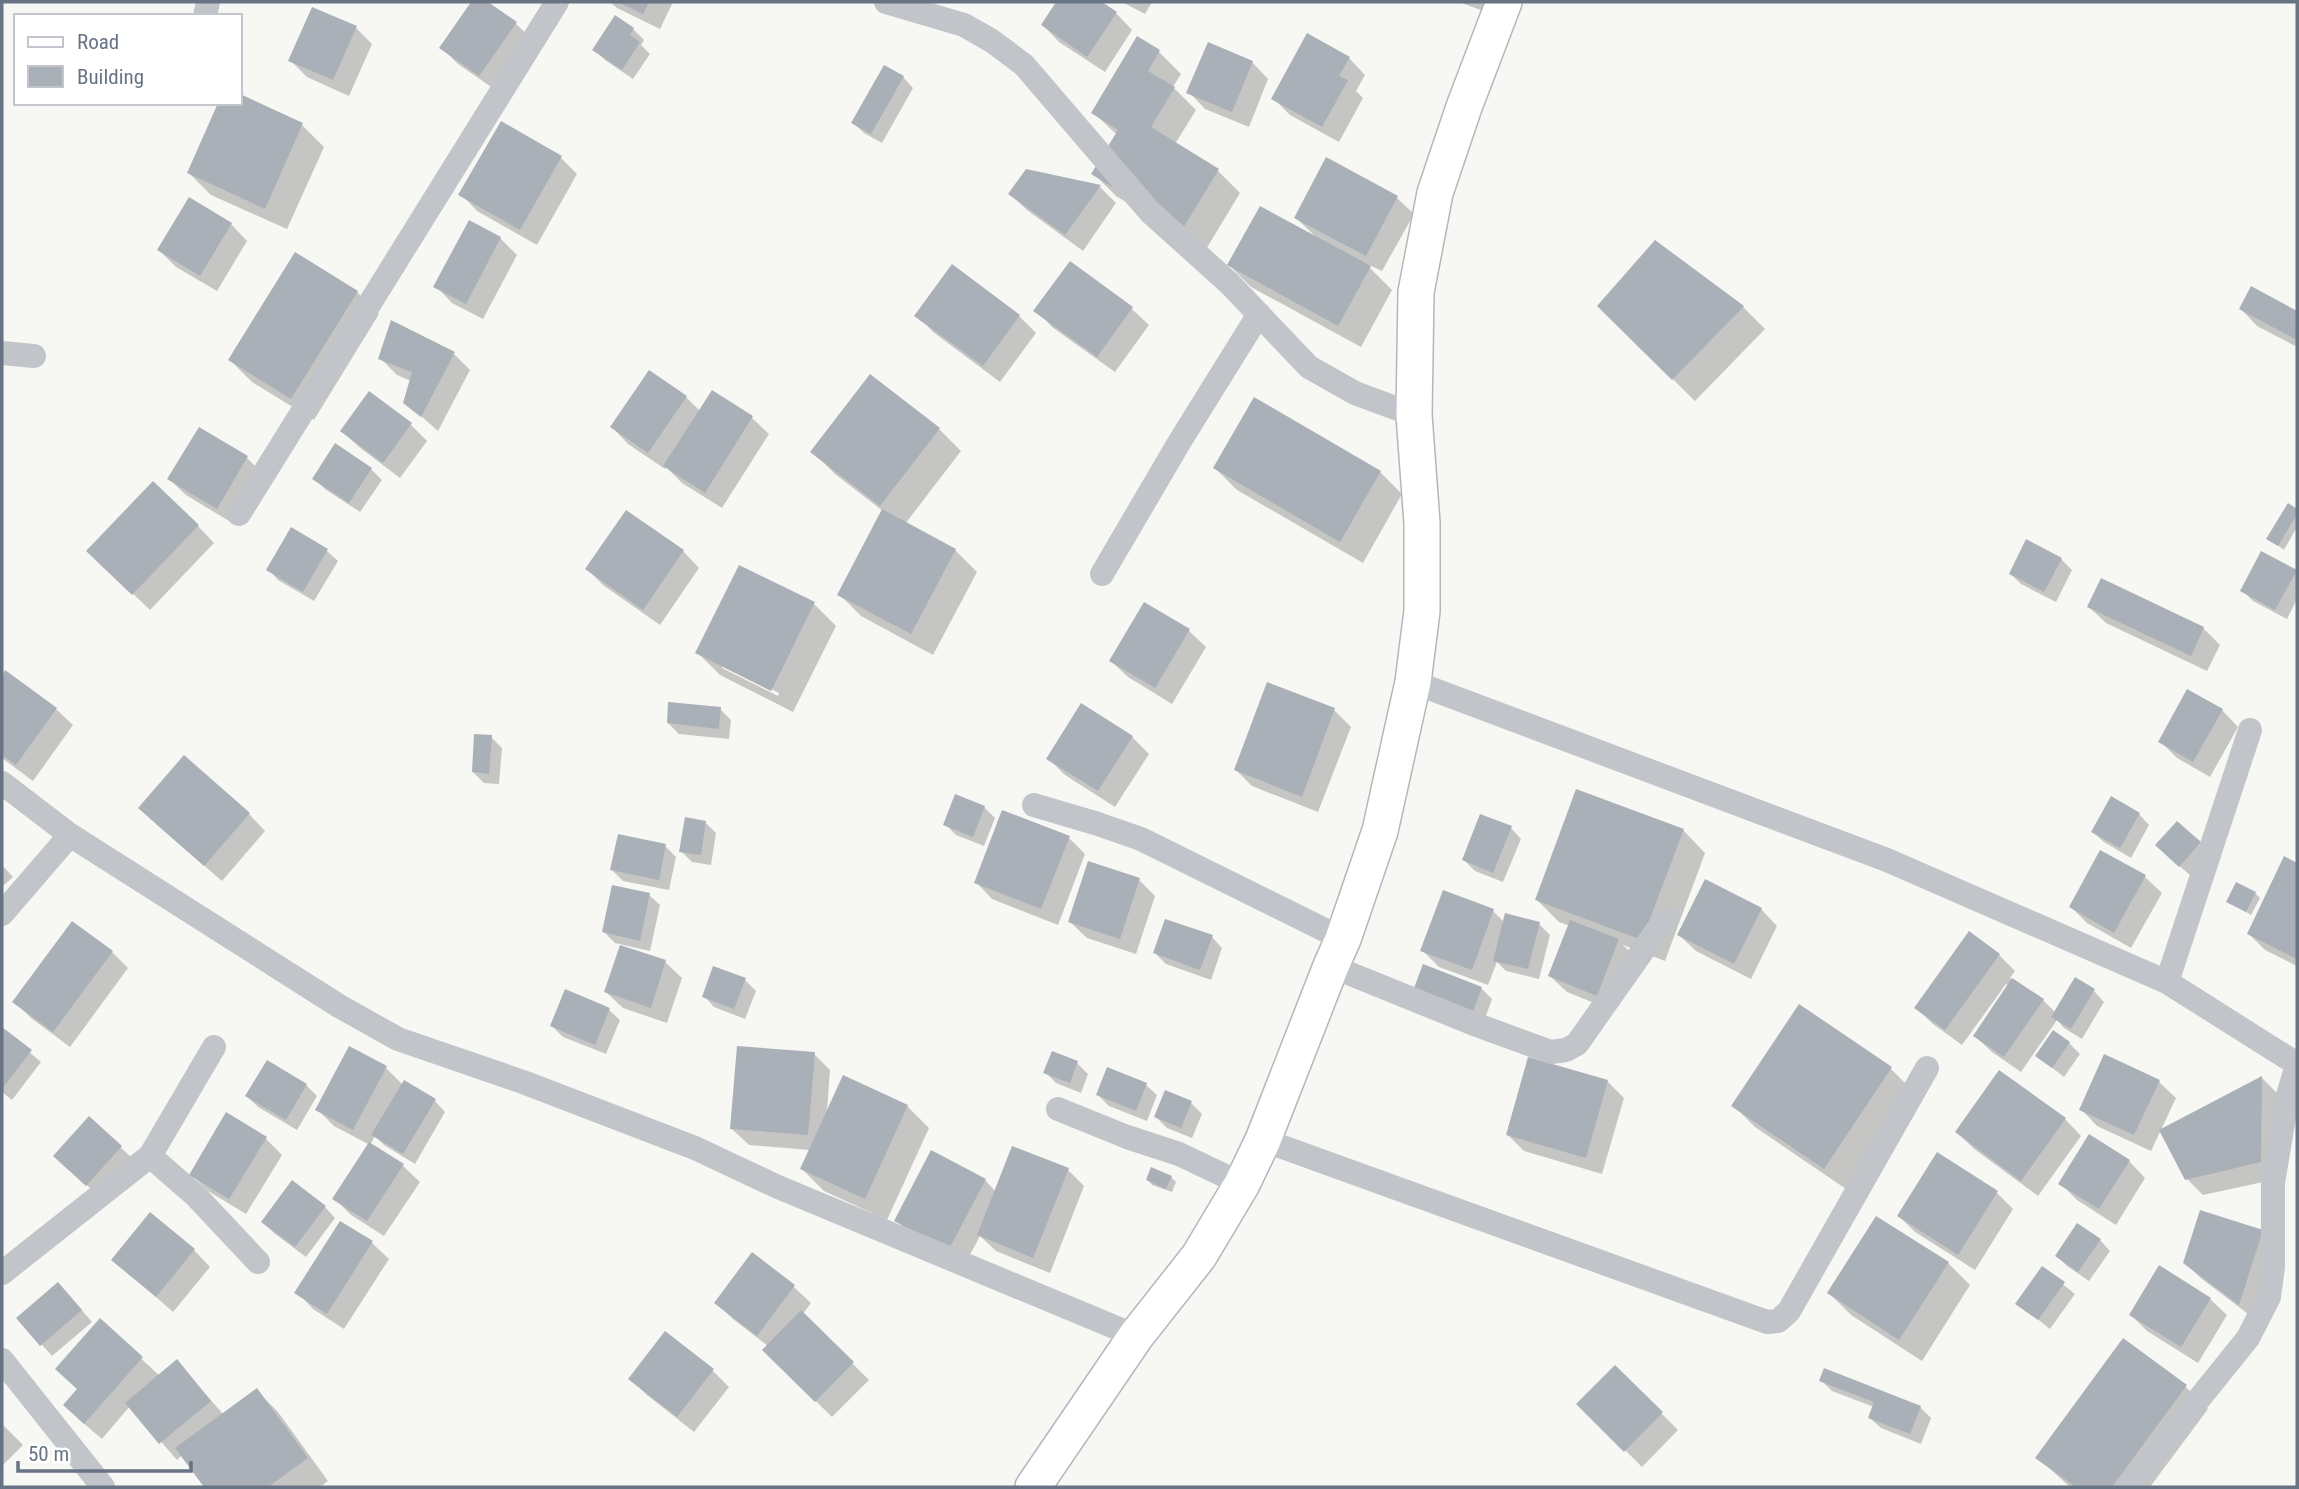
<svg xmlns="http://www.w3.org/2000/svg" width="2299" height="1489" viewBox="0 0 2299 1489" font-family="'Roboto Condensed',sans-serif">
  <style>
    .shadow { fill: #0003; fill-rule: evenodd }
    .building { fill: #aab0b7 }
    .lines { fill: none; stroke-linecap: round; stroke-linejoin: round }
    .secondary-casing { stroke: #b3b7bc; stroke-width: 38 }
    .street { stroke: #c1c4c8; stroke-width: 24 }
    .secondary { stroke: #fff; stroke-width: 35 }
  </style>
  <rect width="100%" height="100%" fill="#f7f7f4"/>
  <path class="shadow" d="M 473,2 L 485,2 L 515,23 L 532,39 L 497,91 L 458,64 L 441,47 Z
    M 610,2 L 673,2 L 660,29 L 617,8 Z
    M 1058,2 L 1099,2 L 1116,13 L 1132,30 L 1105,72 L 1059,42 L 1043,25 Z
    M 1122,2 L 1152,2 L 1145,14 Z
    M 1459,2 L 1502,2 L 1497,16 Z
    M 356,28 L 372,44 L 349,96 L 307,77 L 290,60 Z
    M 633,29 L 644,40 L 641,45 L 650,54 L 633,79 L 605,60 L 594,49 Z
    M 1138,39 L 1159,52 L 1181,74 L 1173,87 L 1196,110 L 1175,144 L 1218,171 L 1240,193 L 1205,251 L 1116,196 L 1094,174 L 1117,135 L 1093,112 Z
    M 1349,58 L 1365,75 L 1356,91 L 1363,98 L 1339,142 L 1290,115 L 1273,98 Z
    M 1252,62 L 1268,79 L 1249,127 L 1205,109 L 1189,92 Z
    M 903,77 L 913,88 L 882,143 L 864,133 L 853,123 Z
    M 240,96 L 302,125 L 324,147 L 287,229 L 211,195 L 189,173 L 240,103 Z
    M 561,158 L 577,174 L 537,245 L 477,211 L 461,194 Z
    M 1027,171 L 1100,187 L 1116,203 L 1083,251 L 1027,210 L 1010,194 Z
    M 1397,198 L 1414,214 L 1382,271 L 1365,263 L 1392,290 L 1361,347 L 1251,287 L 1229,265 L 1316,237 L 1296,218 Z
    M 231,224 L 247,241 L 217,291 L 176,267 L 159,250 Z
    M 500,238 L 517,255 L 483,319 L 452,303 L 436,286 Z
    M 1655,242 L 1743,307 L 1765,329 L 1695,401 L 1599,306 Z
    M 1070,263 L 1132,309 L 1149,325 L 1115,372 L 1052,327 L 1036,310 Z
    M 953,267 L 1019,316 L 1036,333 L 1000,382 L 933,332 L 917,315 Z
    M 2252,289 L 2297,313 L 2297,347 L 2257,326 L 2241,309 Z
    M 357,292 L 379,314 L 314,420 L 252,382 L 230,360 Z
    M 454,354 L 470,370 L 438,431 L 405,402 L 411,381 L 397,375 L 380,358 Z
    M 712,392 L 752,418 L 769,434 L 722,508 L 682,483 L 666,467 L 665,469 L 628,444 L 612,427 L 686,397 L 700,411 Z
    M 411,425 L 427,441 L 400,478 L 359,447 L 342,431 Z
    M 939,429 L 961,451 L 905,524 L 955,550 L 977,572 L 933,655 L 861,616 L 839,594 L 883,511 L 835,474 L 813,452 Z
    M 335,446 L 371,469 L 382,480 L 360,512 L 325,489 L 314,478 Z
    M 247,458 L 263,474 L 234,524 L 186,495 L 169,479 Z
    M 1215,468 L 1380,472 L 1402,494 L 1363,563 L 1237,490 Z
    M 2288,505 L 2297,511 L 2297,527 L 2284,550 L 2269,539 Z
    M 198,526 L 214,543 L 150,610 L 105,567 Z
    M 292,529 L 327,551 L 338,561 L 314,601 L 278,580 L 268,569 Z
    M 683,551 L 699,568 L 660,625 L 603,585 L 587,569 Z
    M 2061,559 L 2072,570 L 2056,602 L 2021,584 L 2011,574 Z
    M 2296,571 L 2297,599 L 2287,619 L 2253,601 L 2242,590 Z
    M 814,604 L 836,626 L 793,712 L 720,675 L 698,653 ZM 722,664 L 779,693 L 778,696 L 722,668 Z
    M 1145,604 L 1189,631 L 1206,647 L 1172,704 L 1128,677 L 1111,661 Z
    M 2089,607 L 2203,628 L 2220,645 L 2207,671 L 2106,623 Z
    M 6,673 L 56,709 L 73,725 L 33,781 L 2,758 L 2,679 Z
    M 1268,685 L 1334,710 L 1351,727 L 1318,812 L 1252,786 L 1236,770 Z
    M 1082,705 L 1132,737 L 1149,754 L 1115,807 L 1065,775 L 1048,758 Z
    M 720,709 L 731,720 L 729,739 L 679,734 L 668,723 Z
    M 2222,710 L 2238,727 L 2210,777 L 2177,758 L 2160,741 Z
    M 491,737 L 502,748 L 499,784 L 484,783 L 473,772 Z
    M 984,807 L 995,818 L 984,846 L 956,835 L 945,824 Z
    M 249,814 L 265,831 L 222,881 L 156,824 Z
    M 2139,814 L 2149,825 L 2131,858 L 2104,842 L 2093,832 Z
    M 706,823 L 716,833 L 711,865 L 692,862 L 681,851 Z
    M 2178,823 L 2200,844 L 2191,876 L 2168,856 Z
    M 1511,828 L 1521,839 L 1503,882 L 1475,871 L 1464,860 Z
    M 1683,830 L 1705,853 L 1665,961 L 1623,945 L 1635,957 L 1614,1011 L 1567,992 L 1550,976 L 1570,926 L 1559,922 L 1537,900 Z
    M 1069,838 L 1085,854 L 1058,925 L 992,899 L 976,882 Z
    M 665,846 L 676,857 L 669,890 L 623,881 L 612,870 Z
    M 2285,859 L 2297,865 L 2297,966 L 2265,950 L 2249,934 Z
    M 2,865 L 13,877 L 2,887 Z
    M 2145,877 L 2162,893 L 2131,948 L 2087,923 L 2071,907 Z
    M 1139,880 L 1155,896 L 1136,954 L 1087,938 L 1070,922 Z
    M 2255,893 L 2260,898 L 2251,915 L 2228,901 Z
    M 649,895 L 660,905 L 650,951 L 615,943 L 604,932 Z
    M 1761,909 L 1777,926 L 1751,979 L 1696,951 L 1679,935 Z
    M 1493,911 L 1504,922 L 1539,924 L 1550,935 L 1539,979 L 1506,971 L 1497,962 L 1488,985 L 1439,967 L 1422,950 Z
    M 1212,937 L 1222,948 L 1211,980 L 1166,964 L 1155,953 Z
    M 112,952 L 128,968 L 70,1047 L 31,1018 L 15,1002 Z
    M 1999,955 L 2015,971 L 2010,978 L 2043,1000 L 2056,1013 L 2094,991 L 2104,1002 L 2082,1039 L 2064,1028 L 2057,1020 L 2021,1072 L 1992,1052 L 1975,1036 L 2009,986 L 2006,984 L 1962,1045 L 1933,1024 L 1916,1008 Z
    M 665,962 L 682,978 L 667,1023 L 623,1008 L 606,992 Z
    M 1424,966 L 1481,988 L 1492,999 L 1484,1021 Z
    M 745,980 L 756,991 L 745,1019 L 714,1007 L 704,996 Z
    M 1800,1007 L 1891,1069 L 1913,1091 L 1846,1189 L 1755,1127 L 1733,1105 Z
    M 609,1010 L 620,1020 L 606,1054 L 563,1037 L 552,1026 Z
    M 2,1029 L 41,1062 L 12,1100 L 2,1092 Z
    M 2069,1043 L 2080,1054 L 2064,1077 L 2037,1056 Z
    M 814,1054 L 830,1070 L 827,1111 L 907,1106 L 929,1128 L 887,1220 L 824,1191 L 802,1169 L 810,1150 L 749,1145 L 732,1129 Z
    M 1077,1063 L 1088,1074 L 1081,1093 L 1056,1083 L 1045,1072 Z
    M 385,1067 L 403,1085 L 435,1101 L 445,1112 L 415,1164 L 384,1145 L 375,1136 L 370,1145 L 403,1166 L 420,1182 L 384,1236 L 351,1215 L 334,1198 L 370,1145 L 334,1126 L 318,1110 Z
    M 2262,1078 L 2278,1094 L 2277,1179 L 2203,1195 L 2187,1179 Z
    M 1607,1081 L 1624,1098 L 1602,1174 L 1524,1151 L 1508,1135 Z
    M 2159,1082 L 2176,1098 L 2151,1151 L 2097,1126 L 2081,1109 Z
    M 306,1085 L 317,1096 L 297,1130 L 258,1107 L 247,1096 Z
    M 1146,1085 L 1157,1095 L 1147,1121 L 1109,1106 L 1098,1095 Z
    M 1166,1093 L 1191,1103 L 1202,1114 L 1192,1138 L 1167,1128 L 1156,1117 Z
    M 89,1118 L 132,1158 L 98,1195 L 66,1167 Z
    M 2065,1119 L 2081,1136 L 2038,1196 L 1973,1148 L 1957,1132 Z
    M 265,1138 L 282,1155 L 246,1214 L 208,1191 L 191,1174 Z
    M 2129,1161 L 2145,1178 L 2116,1225 L 2077,1200 L 2061,1184 Z
    M 1068,1170 L 1084,1186 L 1050,1273 L 996,1251 L 980,1236 L 965,1264 L 913,1237 L 896,1220 L 985,1180 L 996,1192 Z
    M 1171,1177 L 1176,1182 L 1172,1192 L 1152,1185 L 1148,1180 Z
    M 1997,1193 L 2013,1209 L 1975,1270 L 1915,1232 L 1899,1216 Z
    M 325,1207 L 335,1218 L 306,1257 L 274,1233 L 263,1222 Z
    M 341,1223 L 372,1243 L 389,1259 L 344,1329 L 313,1309 L 297,1292 Z
    M 2262,1232 L 2279,1248 L 2256,1320 L 2202,1279 L 2185,1263 Z
    M 2100,1240 L 2110,1251 L 2089,1281 L 2067,1266 L 2057,1256 Z
    M 194,1250 L 210,1267 L 173,1312 L 113,1259 Z
    M 752,1255 L 794,1287 L 811,1303 L 803,1314 L 869,1380 L 832,1417 L 764,1350 L 768,1346 L 733,1319 L 716,1303 Z
    M 1948,1263 L 1970,1285 L 1922,1361 L 1851,1315 L 1829,1293 Z
    M 2043,1268 L 2075,1294 L 2050,1329 L 2017,1303 Z
    M 69,1295 L 92,1322 L 52,1356 L 18,1318 Z
    M 2210,1299 L 2227,1315 L 2198,1363 L 2147,1331 L 2131,1315 Z
    M 100,1321 L 160,1376 L 177,1362 L 224,1415 L 256,1390 L 278,1412 L 328,1481 L 320,1487 L 206,1487 L 182,1455 L 177,1460 L 130,1406 L 102,1439 L 81,1421 L 78,1390 Z
    M 2123,1340 L 2186,1387 L 2208,1409 L 2150,1487 L 2070,1487 L 2037,1457 Z
    M 1615,1367 L 1678,1430 L 1642,1467 L 1579,1404 Z
    M 713,1371 L 729,1387 L 694,1432 L 647,1395 L 630,1379 Z
    M 1821,1380 L 1920,1407 L 1931,1418 L 1921,1444 L 1881,1428 L 1870,1418 L 1874,1407 L 1832,1391 Z
    M 2,1424 L 23,1445 L 2,1466 Z"/>
  <path class="building" d="M 471,2 L 488,2 L 517,22 L 479,76 L 439,48 Z
    M 618,2 L 649,2 L 643,14 Z
    M 1056,2 L 1102,2 L 1117,12 L 1087,57 L 1041,25 Z
    M 312,7 L 357,26 L 333,80 L 288,61 Z
    M 615,15 L 634,28 L 630,35 L 640,42 L 622,70 L 592,50 Z
    M 1307,33 L 1350,57 L 1339,76 L 1348,80 L 1322,127 L 1271,99 Z
    M 1137,36 L 1160,50 L 1148,71 L 1175,87 L 1151,127 L 1219,169 L 1182,230 L 1091,174 L 1118,130 L 1091,113 Z
    M 1208,42 L 1253,61 L 1232,112 L 1186,93 Z
    M 884,65 L 904,76 L 871,134 L 851,123 Z
    M 240,94 L 303,123 L 265,209 L 187,173 L 218,103 L 240,103 Z
    M 501,121 L 562,156 L 520,230 L 458,195 Z
    M 1326,157 L 1398,196 L 1366,256 L 1294,218 Z
    M 1026,169 L 1101,185 L 1065,235 L 1008,194 Z
    M 189,197 L 232,223 L 200,276 L 157,250 Z
    M 1260,206 L 1371,266 L 1338,326 L 1227,265 Z
    M 469,220 L 501,237 L 466,304 L 433,287 Z
    M 1655,240 L 1744,306 L 1672,380 L 1597,306 Z
    M 295,252 L 358,291 L 291,399 L 228,360 Z
    M 1070,261 L 1133,307 L 1097,357 L 1033,311 Z
    M 952,264 L 1020,315 L 983,366 L 914,316 Z
    M 2251,286 L 2297,311 L 2297,340 L 2239,309 Z
    M 391,320 L 455,352 L 421,417 L 403,403 L 412,372 L 378,359 Z
    M 649,370 L 687,396 L 648,453 L 610,427 Z
    M 870,374 L 940,428 L 880,506 L 810,452 Z
    M 712,390 L 753,416 L 705,493 L 663,466 Z
    M 369,391 L 412,423 L 383,463 L 340,431 Z
    M 1254,397 L 1381,471 L 1340,542 L 1213,468 Z
    M 199,427 L 248,456 L 217,509 L 167,479 Z
    M 335,443 L 372,468 L 349,503 L 312,479 Z
    M 153,481 L 199,525 L 132,595 L 86,551 Z
    M 2288,503 L 2297,509 L 2297,514 L 2278,546 L 2266,539 Z
    M 882,509 L 956,549 L 911,634 L 837,595 Z
    M 626,510 L 684,550 L 643,610 L 585,569 Z
    M 291,527 L 328,549 L 303,592 L 266,570 Z
    M 2026,539 L 2062,558 L 2044,592 L 2009,574 Z
    M 2261,551 L 2297,570 L 2275,610 L 2240,591 Z
    M 739,565 L 815,602 L 771,691 L 695,653 Z
    M 2101,578 L 2204,627 L 2191,656 L 2087,607 Z
    M 1144,602 L 1190,629 L 1155,688 L 1109,661 Z
    M 5,670 L 57,708 L 16,765 L 2,755 L 2,676 Z
    M 1267,682 L 1335,708 L 1302,797 L 1234,770 Z
    M 2187,689 L 2223,709 L 2193,762 L 2158,742 Z
    M 668,702 L 721,707 L 719,729 L 667,723 Z
    M 1081,703 L 1133,736 L 1098,791 L 1046,759 Z
    M 474,734 L 492,735 L 489,774 L 472,772 Z
    M 184,755 L 250,813 L 204,866 L 138,808 Z
    M 1576,789 L 1684,829 L 1642,940 L 1535,900 Z
    M 955,794 L 985,806 L 973,837 L 943,825 Z
    M 2111,796 L 2140,813 L 2120,848 L 2091,832 Z
    M 1002,810 L 1070,836 L 1041,909 L 974,883 Z
    M 1480,814 L 1512,826 L 1493,873 L 1462,860 Z
    M 685,817 L 706,821 L 701,855 L 679,852 Z
    M 2177,821 L 2201,842 L 2179,867 L 2155,845 Z
    M 618,834 L 666,844 L 659,880 L 610,870 Z
    M 2100,850 L 2146,875 L 2114,933 L 2069,907 Z
    M 2284,856 L 2297,863 L 2297,959 L 2247,934 Z
    M 1088,861 L 1140,878 L 1120,939 L 1068,922 Z
    M 1705,879 L 1762,908 L 1734,964 L 1677,935 Z
    M 2236,882 L 2256,892 L 2246,912 L 2226,902 Z
    M 612,885 L 650,893 L 640,941 L 602,932 Z
    M 1443,890 L 1494,909 L 1472,970 L 1420,951 Z
    M 1505,913 L 1540,922 L 1528,969 L 1493,961 Z
    M 1165,919 L 1213,935 L 1200,970 L 1153,953 Z
    M 1570,920 L 1619,939 L 1597,996 L 1548,976 Z
    M 72,921 L 113,951 L 53,1032 L 12,1002 Z
    M 1969,931 L 2000,954 L 1945,1030 L 1914,1008 Z
    M 620,945 L 666,960 L 651,1008 L 604,992 Z
    M 1423,964 L 1482,987 L 1473,1011 L 1414,988 Z
    M 713,966 L 746,978 L 734,1009 L 702,997 Z
    M 2075,977 L 2095,989 L 2071,1029 L 2051,1017 Z
    M 2012,978 L 2044,999 L 2004,1057 L 1973,1036 Z
    M 565,989 L 610,1008 L 595,1045 L 550,1026 Z
    M 1799,1004 L 1892,1067 L 1824,1169 L 1731,1106 Z
    M 2,1027 L 32,1050 L 2,1089 Z
    M 2053,1030 L 2070,1042 L 2052,1068 L 2035,1056 Z
    M 349,1046 L 387,1066 L 353,1130 L 315,1110 Z
    M 737,1046 L 815,1052 L 808,1135 L 730,1129 Z
    M 1052,1051 L 1078,1061 L 1070,1083 L 1043,1073 Z
    M 2104,1054 L 2160,1080 L 2134,1135 L 2079,1110 Z
    M 1528,1057 L 1608,1080 L 1586,1158 L 1506,1135 Z
    M 267,1060 L 307,1084 L 286,1120 L 245,1096 Z
    M 1107,1067 L 1147,1083 L 1136,1111 L 1096,1095 Z
    M 1999,1070 L 2066,1118 L 2021,1181 L 1955,1132 Z
    M 843,1075 L 908,1105 L 865,1199 L 800,1169 Z
    M 2262,1076 L 2261,1162 L 2185,1180 L 2159,1130 Z
    M 404,1080 L 436,1099 L 403,1154 L 371,1135 Z
    M 1165,1090 L 1192,1101 L 1181,1128 L 1154,1117 Z
    M 226,1112 L 267,1137 L 229,1199 L 189,1175 Z
    M 89,1116 L 122,1146 L 86,1186 L 53,1156 Z
    M 2089,1134 L 2130,1160 L 2099,1209 L 2058,1184 Z
    M 369,1142 L 404,1164 L 367,1221 L 332,1199 Z
    M 1012,1146 L 1069,1168 L 1033,1258 L 977,1235 Z
    M 931,1150 L 986,1179 L 949,1249 L 894,1221 Z
    M 1937,1152 L 1998,1191 L 1958,1255 L 1897,1216 Z
    M 1151,1167 L 1172,1176 L 1166,1189 L 1146,1180 Z
    M 292,1180 L 326,1206 L 295,1247 L 261,1222 Z
    M 2200,1210 L 2263,1230 L 2239,1305 L 2183,1263 Z
    M 150,1212 L 195,1249 L 156,1297 L 111,1260 Z
    M 1876,1216 L 1949,1262 L 1899,1340 L 1827,1293 Z
    M 340,1221 L 373,1241 L 327,1314 L 294,1293 Z
    M 2077,1223 L 2101,1239 L 2078,1272 L 2055,1256 Z
    M 752,1252 L 795,1285 L 757,1336 L 714,1303 Z
    M 2159,1265 L 2211,1298 L 2181,1347 L 2129,1315 Z
    M 2042,1266 L 2065,1282 L 2038,1320 L 2015,1304 Z
    M 58,1282 L 82,1310 L 40,1346 L 16,1318 Z
    M 801,1310 L 854,1362 L 815,1402 L 762,1350 Z
    M 100,1318 L 143,1357 L 84,1424 L 63,1405 L 77,1389 L 55,1369 Z
    M 665,1331 L 714,1369 L 677,1417 L 628,1379 Z
    M 2123,1338 L 2187,1385 L 2112,1487 L 2076,1487 L 2035,1458 Z
    M 177,1359 L 211,1401 L 159,1444 L 125,1403 Z
    M 1615,1365 L 1663,1412 L 1624,1452 L 1576,1404 Z
    M 1824,1368 L 1921,1406 L 1910,1434 L 1868,1418 L 1874,1402 L 1819,1381 Z
    M 257,1388 L 308,1458 L 268,1487 L 204,1487 L 175,1448 Z"/>
  <g class="lines">
    <defs>
      <path id="secondary" d="M 1033,1487 L 1136,1336 L 1199,1256 L 1242,1184 L 1263,1140 L 1331,966 L 1343,939 L 1380,831 L 1413,682 L 1422,611 L 1422,523 L 1414,415 L 1416,292 L 1435,193 L 1464,107 L 1504,2"/>
    </defs>
    <use href="#secondary" class="secondary-casing"/>
    <path class="street" d="M 886,2 L 964,25 L 992,41 L 1024,65 L 1150,212 L 1229,283 L 1309,367 L 1355,393 L 1414,415
      M 205,16 L 208,2
      M 2,353 L 34,356
      M 239,514 L 557,2
      M 1102,574 L 1180,441 L 1259,314
      M 1413,682 L 1887,860 L 2167,982
      M 2250,730 L 2167,982 L 2297,1064
      M 2,783 L 70,835 L 339,1006 L 398,1039 L 523,1082 L 695,1148 L 778,1187 L 1136,1336
      M 1034,805 L 1098,824 L 1141,839 L 1343,939
      M 2,914 L 70,835
      M 1331,966 L 1474,1024 L 1551,1052 L 1566,1050 L 1577,1044 L 1665,919
      M 1058,1109 L 1127,1137 L 1179,1154 L 1242,1184
      M 1263,1140 L 1767,1322 L 1778,1321 L 1789,1311 L 1927,1068
      M 150,1156 L 196,1196 L 258,1262
      M 2,1273 L 150,1156 L 214,1047
      M 2,1360 L 103,1487
      M 2128,1487 L 2248,1338 L 2269,1297 L 2273,1266 L 2273,1183 L 2287,1099 L 2297,1065"/>
    <use href="#secondary" class="secondary"/>
  </g>
  <rect width="2299" height="1489" fill="none" stroke="#687383" stroke-width="7"/>
  <rect x="14" y="14" width="228" height="91" fill="#ffffff" stroke="#c3c7cd" stroke-width="2"/>
  <rect x="28" y="37" width="35" height="10" fill="#ffffff" stroke="#c3c7cd" stroke-width="2"/>
  <text x="77" y="49" font-size="21" fill="#687383">Road</text>
  <rect x="28" y="66" width="35" height="21" fill="#aab0b7" stroke="#c3c7cd" stroke-width="2"/>
  <text x="77" y="84" font-size="21" fill="#687383">Building</text>
  <path d="M18 1461v10h173v-10" fill="none" stroke="#687383" stroke-width="3.5"/>
  <text x="28" y="1461" font-size="21" fill="#687383" stroke="#ffffff" stroke-width="5" paint-order="stroke">50 m</text>
</svg>
